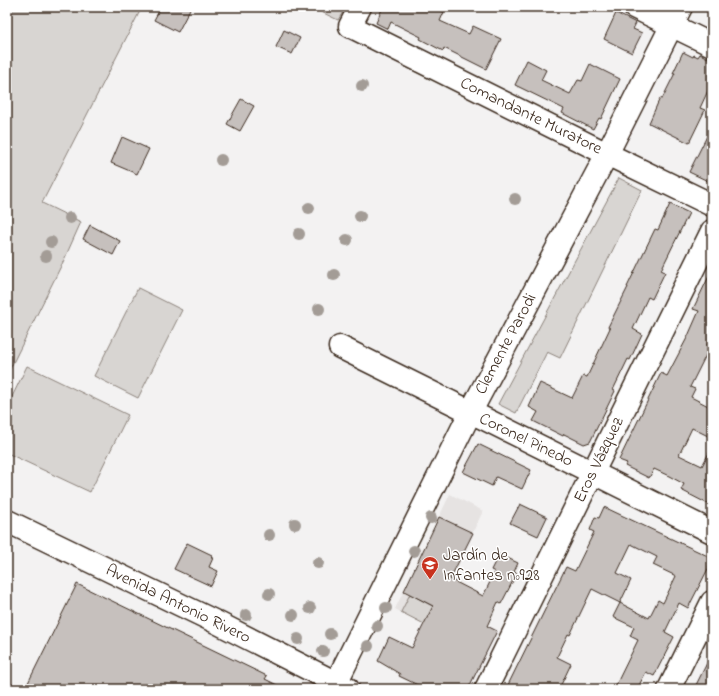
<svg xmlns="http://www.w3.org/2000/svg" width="719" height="696" viewBox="0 0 719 696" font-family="'Indie Flower',sans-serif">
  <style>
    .built { fill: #e6e3e2 }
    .green { fill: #d8d5d2; stroke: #8a8078 }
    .building { fill: #c6c0bd; stroke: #3b2a1e; fill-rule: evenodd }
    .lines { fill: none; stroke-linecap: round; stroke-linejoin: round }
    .minor-casing { stroke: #3b2a1e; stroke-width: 25 }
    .major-casing { stroke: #3b2a1e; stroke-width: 25 }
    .minor { stroke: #fff; stroke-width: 22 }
    .major { stroke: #fff; stroke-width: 22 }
    .tree { fill: #a39c96 }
    .labels { text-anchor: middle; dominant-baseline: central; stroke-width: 3; stroke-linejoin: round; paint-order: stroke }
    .street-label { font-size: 17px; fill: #3b2a1e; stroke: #fff }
    .poi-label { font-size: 17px; fill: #3b2a1e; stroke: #fff; text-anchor: start }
  </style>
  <rect width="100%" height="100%" fill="#f3f2f2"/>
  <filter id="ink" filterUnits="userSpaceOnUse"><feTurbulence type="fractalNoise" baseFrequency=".025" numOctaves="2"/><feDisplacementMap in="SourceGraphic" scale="8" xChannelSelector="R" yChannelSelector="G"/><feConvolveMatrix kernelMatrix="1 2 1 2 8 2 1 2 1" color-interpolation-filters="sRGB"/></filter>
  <g filter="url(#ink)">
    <path class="built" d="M 450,494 L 483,511 L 428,626 L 395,609 Z"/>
    <path class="green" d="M 7,7 L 142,7 L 42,203 L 81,222 L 64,260 L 7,375 Z
      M 311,7 L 346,7 L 338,20 Z
      M 619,178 L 642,190 L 560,358 L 547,352 L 516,413 L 498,404 Z
      M 138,288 L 182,310 L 138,398 L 94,376 Z
      M 27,366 L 128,415 L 90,492 L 7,453 L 7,407 Z
      M 410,594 L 436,608 L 428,626 L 401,612 Z"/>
    <path class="building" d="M 161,7 L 191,7 L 178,32 L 154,20 Z
      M 383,7 L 433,7 L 444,12 L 440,21 L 469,34 L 473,26 L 501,39 L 486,69 L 444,48 L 443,51 L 420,39 L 421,37 L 391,22 L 388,29 L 376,23 Z
      M 616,13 L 636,23 L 633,29 L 642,33 L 632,53 L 604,39 Z
      M 284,30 L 300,38 L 292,54 L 276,47 Z
      M 683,52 L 693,57 L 694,55 L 698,57 L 700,54 L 712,60 L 712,82 L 700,108 L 705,110 L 689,143 L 649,123 L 660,98 L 662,99 L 675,73 L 673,73 Z
      M 527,60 L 546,70 L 541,80 L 570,94 L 578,80 L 582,81 L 590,64 L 620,79 L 601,119 L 599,118 L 593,129 L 562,113 L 564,109 L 515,85 Z
      M 241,99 L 254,106 L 240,131 L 227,124 Z
      M 712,126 L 712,183 L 689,172 Z
      M 122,137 L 149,149 L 137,174 L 111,163 Z
      M 670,204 L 689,213 L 661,270 L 665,272 L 652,299 L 648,297 L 633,329 L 642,334 L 630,360 L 628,359 L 613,390 L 615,391 L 590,442 L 584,444 L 564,434 L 563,436 L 533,421 L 538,412 L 529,407 L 540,383 L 572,398 L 583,376 L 587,377 L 610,328 L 608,327 L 628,287 L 627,287 L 655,229 L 658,230 Z
      M 90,225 L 120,241 L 113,255 L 83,239 Z
      M 712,270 L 712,336 L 707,345 L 710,347 L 690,387 L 695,389 L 691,397 L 712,408 L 712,438 L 692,428 L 679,455 L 702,466 L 712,447 L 712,506 L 681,490 L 684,484 L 669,476 L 654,469 L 649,478 L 625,466 L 627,463 L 619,460 L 661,373 L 667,376 L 688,336 L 699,311 L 693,309 Z
      M 478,444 L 531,470 L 522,489 L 496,477 L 492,486 L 463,472 Z
      M 520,504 L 547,517 L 538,536 L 510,523 Z
      M 604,507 L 712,558 L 712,561 L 688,608 L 679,603 L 665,632 L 674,637 L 654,676 L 646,672 L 637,689 L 614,689 L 638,640 L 630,636 L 634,627 L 613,617 L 620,603 L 592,589 L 570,635 L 568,634 L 557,657 L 571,664 L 559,689 L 506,689 L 566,567 L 575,571 L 594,532 L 590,530 L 595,517 L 599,518 ZM 631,544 L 657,557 L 653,565 L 676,576 L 663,603 L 658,600 L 649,618 L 620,603 L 631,580 L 617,573 Z
      M 439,517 L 473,533 L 450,579 L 483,596 L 495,572 L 491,570 L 499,554 L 518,563 L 514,572 L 517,573 L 501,604 L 498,602 L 487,626 L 497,631 L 468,689 L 426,689 L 399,676 L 400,674 L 378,661 L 389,637 L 412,648 L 433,606 L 404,591 Z
      M 187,543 L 212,555 L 211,558 L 213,558 L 209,567 L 218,571 L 211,586 L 174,569 Z
      M 77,584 L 267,676 L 265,679 L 285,689 L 25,689 Z
      M 712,653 L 712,689 L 694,689 Z"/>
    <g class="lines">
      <defs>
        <path id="minor" d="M 360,7 L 350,26 L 607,154 L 712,205
          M 634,7 L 712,45
          M 340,347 L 712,532
          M 336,683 L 470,413 L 607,154 L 681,7
          M 486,689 L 712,231
          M 669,689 L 712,602"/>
        <path id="major" d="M 7,521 L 218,623 L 348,689"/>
      </defs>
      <use href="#minor" class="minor-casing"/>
      <use href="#major" class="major-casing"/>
      <use href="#minor" class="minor"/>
      <use href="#major" class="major"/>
    </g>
    <g class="tree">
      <circle cx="362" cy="86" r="6"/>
      <circle cx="221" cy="160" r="6"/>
      <circle cx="515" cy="199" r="6"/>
      <circle cx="309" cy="208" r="6"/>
      <circle cx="360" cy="216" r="6"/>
      <circle cx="70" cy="218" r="6"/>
      <circle cx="299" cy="234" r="6"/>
      <circle cx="347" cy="240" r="6"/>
      <circle cx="51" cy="242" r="6"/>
      <circle cx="46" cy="256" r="6"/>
      <circle cx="334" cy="275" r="6"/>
      <circle cx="319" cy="309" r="6"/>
      <circle cx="431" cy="518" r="6"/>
      <circle cx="295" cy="524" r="6"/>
      <circle cx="269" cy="535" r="6"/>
      <circle cx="414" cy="551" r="6"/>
      <circle cx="318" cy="563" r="6"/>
      <circle cx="269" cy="594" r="6"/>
      <circle cx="310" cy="608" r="6"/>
      <circle cx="386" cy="608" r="6"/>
      <circle cx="246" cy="615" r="6"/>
      <circle cx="293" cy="615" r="6"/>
      <circle cx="377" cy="626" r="6"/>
      <circle cx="330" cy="634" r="6"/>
      <circle cx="298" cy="639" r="6"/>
      <circle cx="368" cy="646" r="6"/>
      <circle cx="323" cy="651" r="6"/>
    </g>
  </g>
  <defs>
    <symbol id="school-pin" viewBox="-11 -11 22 30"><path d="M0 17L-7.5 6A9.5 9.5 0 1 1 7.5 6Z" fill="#c8321e" stroke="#fff"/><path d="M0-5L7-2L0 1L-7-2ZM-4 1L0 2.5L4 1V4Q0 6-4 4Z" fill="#fff"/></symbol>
  </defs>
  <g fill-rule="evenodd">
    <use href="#school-pin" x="420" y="555" width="20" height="27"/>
  </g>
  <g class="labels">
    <g class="street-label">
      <text transform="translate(531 116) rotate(26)">Comandante Muratore</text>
      <text transform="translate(506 344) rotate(-62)">Clemente Parodi</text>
      <text transform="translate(526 440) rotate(26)">Coronel Pinedo</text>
      <text transform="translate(599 460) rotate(-64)">Eros Vázquez</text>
      <text transform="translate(178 604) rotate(26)">Avenida Antonio Rivero</text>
    </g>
    <g class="poi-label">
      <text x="443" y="555">Jardín de<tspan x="443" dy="20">Infantes nº928</tspan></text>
    </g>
  </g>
  <rect width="719" height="696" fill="none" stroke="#fff" stroke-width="24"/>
  <rect x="12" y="12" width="695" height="672" fill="none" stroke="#3b2a1e" stroke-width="1.5" filter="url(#ink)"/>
</svg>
